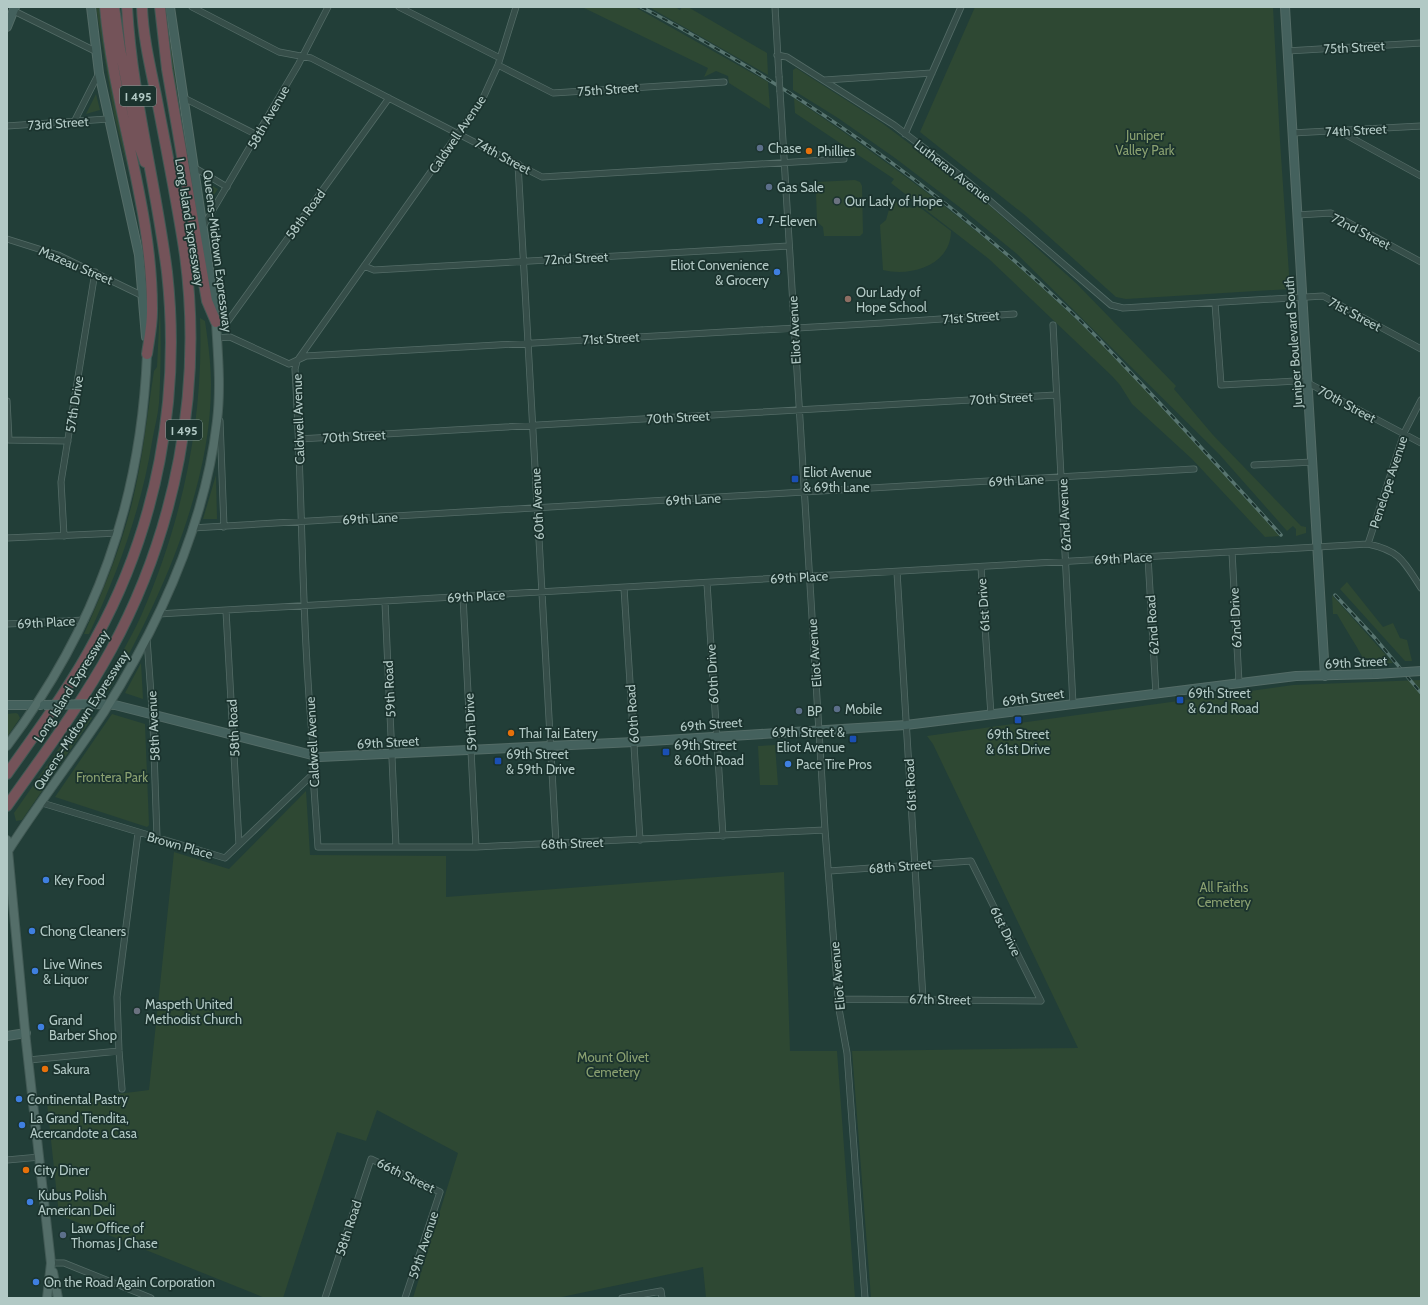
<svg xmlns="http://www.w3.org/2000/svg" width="1428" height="1305" viewBox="0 0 1428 1305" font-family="Cabin,sans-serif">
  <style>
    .green { fill: #2e4833 }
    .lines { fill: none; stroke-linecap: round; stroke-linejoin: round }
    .street-casing { stroke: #546c67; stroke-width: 7 }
    .secondary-casing { stroke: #546c67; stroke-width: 10 }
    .primary-casing { stroke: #425a55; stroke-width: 10 }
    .highway-casing { stroke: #415954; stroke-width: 12 }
    .street { stroke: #364e49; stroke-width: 5.5 }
    .secondary { stroke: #44615d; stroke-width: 8 }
    .primary { stroke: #546e69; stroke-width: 8 }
    .highway { stroke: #745359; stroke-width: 10 }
    .rail-casing { stroke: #587570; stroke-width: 3.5 }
    .rail { stroke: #1b332e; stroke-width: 2; stroke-dasharray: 6; stroke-linecap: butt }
    .street-bridge-casing { stroke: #546c67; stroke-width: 7; stroke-linecap: butt }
    .secondary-bridge-casing { stroke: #546c67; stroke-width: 10; stroke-linecap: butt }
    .street-bridge { stroke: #364e49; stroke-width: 5.5 }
    .secondary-bridge { stroke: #44615d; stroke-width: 8 }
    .service-dot { fill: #5c6f8a; stroke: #1b332e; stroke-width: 1.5 }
    .food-dot { fill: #e8710a; stroke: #1b332e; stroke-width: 1.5 }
    .worship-dot { fill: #6b7280; stroke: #1b332e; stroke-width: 1.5 }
    .shop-dot { fill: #3f7fe0; stroke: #1b332e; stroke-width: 1.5 }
    .education-dot { fill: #8d6e63; stroke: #1b332e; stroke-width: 1.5 }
    .transit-dot { fill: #1a4fb4; stroke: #1b332e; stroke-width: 1.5 }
    .labels { text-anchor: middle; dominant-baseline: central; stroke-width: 3.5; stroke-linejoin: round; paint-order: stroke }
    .shield { fill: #1b332e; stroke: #859c98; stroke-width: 1 }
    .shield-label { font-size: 12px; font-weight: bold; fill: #b2c9c5 }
    .street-label { font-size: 13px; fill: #b2c9c5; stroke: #1b332e }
    .park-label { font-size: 13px; fill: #8aa070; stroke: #1b332e }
    .poi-label { font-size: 13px; fill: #b2c9c5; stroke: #1b332e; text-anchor: start }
  </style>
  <rect width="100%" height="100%" fill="#223e38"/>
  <path class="green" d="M 96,7 L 99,7 L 103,41 L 128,171 L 114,114 Z
    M 582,7 L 635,7 L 768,82 L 770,109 L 729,83 L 728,76 L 716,71 L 704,77 L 708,68 Z
    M 649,7 L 675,7 L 680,10 L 682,7 L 688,7 L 767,53 L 768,75 Z
    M 975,7 L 1273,7 L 1280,141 L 1290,289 L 1126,299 L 1116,297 L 1026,216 L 920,132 Z
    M 163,9 L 166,10 L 184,141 L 169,63 Z
    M 796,68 L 882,123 L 979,196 L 1077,284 L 1176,386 L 1174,389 L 1213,435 L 1301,526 L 1306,527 L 1306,533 L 1296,536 L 1296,529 L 1293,526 L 1287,531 L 1219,454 L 1017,254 L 962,209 L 895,158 L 838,118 L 793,90 L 793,70 Z
    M 96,94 L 100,110 L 86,114 Z
    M 794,98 C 887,161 978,227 1060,304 C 1138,377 1209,457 1280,536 L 1265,537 L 1192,459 L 1132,404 L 1120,385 L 1112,376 L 989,259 L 891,183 L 894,179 L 795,113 Z
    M 855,180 L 860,182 L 862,186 L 863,233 L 860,236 L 824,236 L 823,227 L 817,222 L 816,192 L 812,189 L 812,186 L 817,182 Z
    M 204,181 L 218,189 L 208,204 Z
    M 896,202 L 912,208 L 918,206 L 951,231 C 951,265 911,277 883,270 L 880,225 L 886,220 L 890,206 Z
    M 160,306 C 161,338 161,371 159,403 C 158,416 154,429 152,442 C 141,510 118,572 89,634 L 84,634 C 103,591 121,548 132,503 C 143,459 147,415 154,371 L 157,367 Z
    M 200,318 L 205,321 C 208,342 211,363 211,385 C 211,489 159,603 108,692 L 99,693 C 113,668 129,642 141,616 C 182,522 204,421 200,318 Z
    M 216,475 L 217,519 L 203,519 Z
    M 1347,582 L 1383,627 L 1393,623 L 1400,638 L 1407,640 L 1412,661 L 1405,661 L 1340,589 Z
    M 1332,595 L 1393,663 L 1380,664 L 1377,661 L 1363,658 C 1355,643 1346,630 1337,614 L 1333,614 Z
    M 141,663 L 143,699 L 125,693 Z
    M 1421,680 L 1421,1298 L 871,1298 L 852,1051 L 1078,1048 L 933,744 L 927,736 L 1293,685 Z
    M 16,713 L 18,714 L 20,718 L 7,737 L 7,714 Z
    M 112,714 L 145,724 L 149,825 L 147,827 L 55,797 Z
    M 82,715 L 89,715 L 92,718 L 22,820 L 16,821 L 14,813 Z
    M 775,745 L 778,785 L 760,785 L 758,746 Z
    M 306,791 L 310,855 L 446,856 L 446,897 L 784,872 L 790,1051 L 837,1051 L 855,1298 L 706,1298 L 703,1267 L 557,1298 L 413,1298 L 458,1153 L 377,1110 L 366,1141 L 337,1132 L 283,1298 L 265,1298 L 59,1215 L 47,1103 L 149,1090 L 174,852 L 229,869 Z"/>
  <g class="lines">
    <defs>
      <path id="street" d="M 192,7 L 279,52 L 311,58 L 542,177 L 844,159
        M 399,7 L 500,58
        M 516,7 L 498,65 L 483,98 L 297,361 L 295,369 C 303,498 301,627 314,756 L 313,774 L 318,847 L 476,847 L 825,830
        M 775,7 L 779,76
        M 14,11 L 95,51
        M 1287,51 L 1421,43
        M 777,55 L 787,57 L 894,125 L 961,176 L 1111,305 L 1123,308 L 1323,296 L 1421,349
        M 498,65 L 553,93 L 724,82
        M 825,80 L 932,73
        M 780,92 L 825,830 L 839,1009 L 847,1053 L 865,1298
        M 184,98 L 257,135
        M 74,122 L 99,73
        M 7,126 L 108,119
        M 1339,131 L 1421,176
        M 1292,133 L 1421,126
        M 905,134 L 961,7
        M 518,164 L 556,843
        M 195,168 L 227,187
        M 1297,215 L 1331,213 L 1421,262
        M 204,225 L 298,65 L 328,7
        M 7,239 L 58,255 L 143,296
        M 364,266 L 374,270 L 789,246
        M 1215,303 L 1221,385 L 1296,381 L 1308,383 L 1421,443
        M 216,325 L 228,321 L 389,98
        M 1053,325 L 1073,704
        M 217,338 L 230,337 L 289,364 L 306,356 L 883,323 L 1014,314
        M 7,401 L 9,440 L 68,441
        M 220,421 L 224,527
        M 299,439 L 1056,395
        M 1254,465 L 1312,462
        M 192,528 L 1194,469
        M 64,536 L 61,482 L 95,272
        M 7,538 L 118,533
        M 1368,544 L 1404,433 L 1421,400
        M 1232,552 L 1239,683
        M 1148,557 L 1156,694
        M 981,567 L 991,715
        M 897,572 L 923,999
        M 707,583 L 723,836
        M 624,588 L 640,840
        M 463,597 L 476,847
        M 385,602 L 396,847
        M 226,611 L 239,844
        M 158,614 L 1368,544 C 1401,551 1404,562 1421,588
        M 7,624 L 85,620
        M 147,639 L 153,723 L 157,838
        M 42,803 L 225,858 L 313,774
        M 829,871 L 971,861 L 1041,1001 L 838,999
        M 29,1060 L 119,1051
        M 122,1089 L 119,1051 L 117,997 L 138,833
        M 7,1160 L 40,1157
        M 51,1263 L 64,1263 L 151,1298
        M 325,1298 L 371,1159 L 440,1192 L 405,1298
        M 622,1298 L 661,1291 L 662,1298"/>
      <path id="secondary" d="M 91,7 L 99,73 L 139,255 L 146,337
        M 170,7 L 216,317
        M 1285,7 L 1325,676
        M 7,27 L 15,7
        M 93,704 L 115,705 L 320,757 L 634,742 L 906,725 L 1296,676 L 1376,674
        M 7,705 L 41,705
        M 7,1036 L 26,1033"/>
      <path id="primary" d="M 7,746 C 96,628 141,502 147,354
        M 7,840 L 26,1041 L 51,1263 L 47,1298
        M 8,851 C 38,804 73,759 104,712 C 159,625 205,525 217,421 C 221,388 218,355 216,322
        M 53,1272 L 58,1298"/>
      <path id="highway" d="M 105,7 C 114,110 153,208 152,312 C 152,326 149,340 147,354
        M 114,7 L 120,49 L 139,145 L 145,162
        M 160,7 L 167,69 L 207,301 L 216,322
        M 7,774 C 38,730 71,686 96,638 C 157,527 181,398 167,272 C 156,184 132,96 127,7
        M 7,806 C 43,755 81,705 111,650 C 176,531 203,390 185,255 C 177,201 166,148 156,95 C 150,66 143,36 142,7"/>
    </defs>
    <use href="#street" class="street-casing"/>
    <use href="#secondary" class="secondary-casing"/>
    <use href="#primary" class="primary-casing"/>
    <use href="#highway" class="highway-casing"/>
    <use href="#street" class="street"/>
    <use href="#secondary" class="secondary"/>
    <use href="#primary" class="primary"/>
    <use href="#highway" class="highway"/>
    <defs>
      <path id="rail" d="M 641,7 C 671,22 700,39 729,56 C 851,127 965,213 1068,309 C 1091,330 1112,353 1133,375 C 1183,427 1232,481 1281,535
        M 1335,595 L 1375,638 L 1421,693"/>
    </defs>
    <use href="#rail" class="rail-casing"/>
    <use href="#rail" class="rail"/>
    <defs>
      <path id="street-bridge" d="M 779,76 L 780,92"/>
      <path id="secondary-bridge" d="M 1376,674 L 1421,671
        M 44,705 L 93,704"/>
    </defs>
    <use href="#street-bridge" class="street-bridge-casing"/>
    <use href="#secondary-bridge" class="secondary-bridge-casing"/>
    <use href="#street-bridge" class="street-bridge"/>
    <use href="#secondary-bridge" class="secondary-bridge"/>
  </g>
  <g class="service-dot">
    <circle cx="760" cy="148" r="4"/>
    <circle cx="769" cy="187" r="4"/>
    <circle cx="837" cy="709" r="4"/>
    <circle cx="799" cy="711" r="4"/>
    <circle cx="63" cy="1235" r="4"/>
  </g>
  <g class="food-dot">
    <circle cx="809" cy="151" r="4"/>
    <circle cx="511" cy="733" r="4"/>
    <circle cx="45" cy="1069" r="4"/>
    <circle cx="26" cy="1170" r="4"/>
  </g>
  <g class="worship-dot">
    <circle cx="837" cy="201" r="4"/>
    <circle cx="137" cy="1011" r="4"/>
  </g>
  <g class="shop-dot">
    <circle cx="760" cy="221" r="4"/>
    <circle cx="777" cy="272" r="4"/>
    <circle cx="788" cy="764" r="4"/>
    <circle cx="46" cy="880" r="4"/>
    <circle cx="32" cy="931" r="4"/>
    <circle cx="35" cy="971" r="4"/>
    <circle cx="41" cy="1027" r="4"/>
    <circle cx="19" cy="1099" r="4"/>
    <circle cx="22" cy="1125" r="4"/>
    <circle cx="30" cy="1202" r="4"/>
    <circle cx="36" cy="1282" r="4"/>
  </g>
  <circle class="education-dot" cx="848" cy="299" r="4"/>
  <g class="transit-dot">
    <rect x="791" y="475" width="8" height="8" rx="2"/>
    <rect x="1176" y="696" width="8" height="8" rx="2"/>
    <rect x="1014" y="716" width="8" height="8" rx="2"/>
    <rect x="849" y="735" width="8" height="8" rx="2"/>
    <rect x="662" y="748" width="8" height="8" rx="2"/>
    <rect x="494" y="757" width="8" height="8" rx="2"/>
  </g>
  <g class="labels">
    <g class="shield">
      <rect x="120" y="86" width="36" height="20" rx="3"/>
      <rect x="166" y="420" width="36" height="20" rx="3"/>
    </g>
    <g class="shield-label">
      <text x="138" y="96">I 495</text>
      <text x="184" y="430">I 495</text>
    </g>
    <g class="street-label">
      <text transform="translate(1354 47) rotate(-3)">75th Street</text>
      <text transform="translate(608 89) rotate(-4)">75th Street</text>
      <text transform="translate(268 117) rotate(-60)">58th Avenue</text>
      <text transform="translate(58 123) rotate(-4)">73rd Street</text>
      <text transform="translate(1356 130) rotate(-3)">74th Street</text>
      <text transform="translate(457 134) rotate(-56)">Caldwell Avenue</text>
      <text transform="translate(503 156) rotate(28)">74th Street</text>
      <text transform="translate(953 171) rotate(38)">Lutheran Avenue</text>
      <text transform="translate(305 214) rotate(-54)">58th Road</text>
      <text transform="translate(190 222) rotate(81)">Long Island Expressway</text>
      <text transform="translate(1361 231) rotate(27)">72nd Street</text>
      <text transform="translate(218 251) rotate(83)">Queens-Midtown Expressway</text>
      <text transform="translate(576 258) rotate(-3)">72nd Street</text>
      <text transform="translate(76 265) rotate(23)">Mazeau Street</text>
      <text transform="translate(1355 314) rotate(28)">71st Street</text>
      <text transform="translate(971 317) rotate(-4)">71st Street</text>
      <text transform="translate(794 330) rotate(-93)">Eliot Avenue</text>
      <text transform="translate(611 338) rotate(-3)">71st Street</text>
      <text transform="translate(1293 342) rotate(-94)">Juniper Boulevard South</text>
      <text transform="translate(1001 398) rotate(-3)">70th Street</text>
      <text transform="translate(74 404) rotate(-81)">57th Drive</text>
      <text transform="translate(1347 404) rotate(28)">70th Street</text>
      <text transform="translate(678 417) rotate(-3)">70th Street</text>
      <text transform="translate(298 419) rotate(-92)">Caldwell Avenue</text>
      <text transform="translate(354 436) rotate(-3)">70th Street</text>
      <text transform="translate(1016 480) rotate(-3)">69th Lane</text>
      <text transform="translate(1388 482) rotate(-72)">Penelope Avenue</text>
      <text transform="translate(693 499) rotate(-3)">69th Lane</text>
      <text transform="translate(537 504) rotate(-93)">60th Avenue</text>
      <text transform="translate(1064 515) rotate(-93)">62nd Avenue</text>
      <text transform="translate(370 518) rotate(-3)">69th Lane</text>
      <text transform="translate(1123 558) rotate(-3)">69th Place</text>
      <text transform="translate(799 577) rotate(-3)">69th Place</text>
      <text transform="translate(476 596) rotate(-3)">69th Place</text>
      <text transform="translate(983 605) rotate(-94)">61st Drive</text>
      <text transform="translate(1235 618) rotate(-93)">62nd Drive</text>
      <text transform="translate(46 622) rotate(-3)">69th Place</text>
      <text transform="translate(1152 625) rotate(-94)">62nd Road</text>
      <text transform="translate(814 653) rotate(-94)">Eliot Avenue</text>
      <text transform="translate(1356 662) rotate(-3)">69th Street</text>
      <text transform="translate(712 674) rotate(-93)">60th Drive</text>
      <text transform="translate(71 686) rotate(-58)">Long Island Expressway</text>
      <text transform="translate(389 689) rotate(-93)">59th Road</text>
      <text transform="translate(1033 697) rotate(-8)">69th Street</text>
      <text transform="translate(632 714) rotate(-94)">60th Road</text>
      <text transform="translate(81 720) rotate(-57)">Queens-Midtown Expressway</text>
      <text transform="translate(470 722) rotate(-93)">59th Drive</text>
      <text transform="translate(711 724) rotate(-4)">69th Street</text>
      <text transform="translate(153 726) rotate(-93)">58th Avenue</text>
      <text transform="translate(233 728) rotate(-93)">58th Road</text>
      <text transform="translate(312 742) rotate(-93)">Caldwell Avenue</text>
      <text transform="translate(388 742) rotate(-3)">69th Street</text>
      <text transform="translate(910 785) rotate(-93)">61st Road</text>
      <text transform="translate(572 843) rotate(-2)">68th Street</text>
      <text transform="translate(180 845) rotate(16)">Brown Place</text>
      <text transform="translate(900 866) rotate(-4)">68th Street</text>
      <text transform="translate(1006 931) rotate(64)">61st Drive</text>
      <text transform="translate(837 976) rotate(-95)">Eliot Avenue</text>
      <text transform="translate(940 999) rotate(1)">67th Street</text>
      <text transform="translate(406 1175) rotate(26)">66th Street</text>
      <text transform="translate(348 1228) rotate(-72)">58th Road</text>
      <text transform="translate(423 1245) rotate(-72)">59th Avenue</text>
    </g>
    <g class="park-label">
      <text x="1145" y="135">Juniper<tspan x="1145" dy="15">Valley Park</tspan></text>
      <text x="112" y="777">Frontera Park</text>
      <text x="1224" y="887">All Faiths<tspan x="1224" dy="15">Cemetery</tspan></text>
      <text x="613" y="1057">Mount Olivet<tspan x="613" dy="15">Cemetery</tspan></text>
    </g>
    <g class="poi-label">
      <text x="768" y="148">Chase</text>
      <text x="817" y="151">Phillies</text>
      <text x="777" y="187">Gas Sale</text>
      <text x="845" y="201">Our Lady of Hope</text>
      <text x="768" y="221">7-Eleven</text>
      <text x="769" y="265" text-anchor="end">Eliot Convenience<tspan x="769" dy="15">&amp; Grocery</tspan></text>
      <text x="856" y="292">Our Lady of<tspan x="856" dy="15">Hope School</tspan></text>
      <text x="803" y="472">Eliot Avenue<tspan x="803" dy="15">&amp; 69th Lane</tspan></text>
      <text x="1188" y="693">69th Street<tspan x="1188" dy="15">&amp; 62nd Road</tspan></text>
      <text x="845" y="709">Mobile</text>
      <text x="807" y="711">BP</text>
      <text x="845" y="732" text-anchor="end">69th Street &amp;<tspan x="845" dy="15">Eliot Avenue</tspan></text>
      <text x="519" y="733">Thai Tai Eatery</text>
      <text x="1018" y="734" text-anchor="middle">69th Street<tspan x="1018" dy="15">&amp; 61st Drive</tspan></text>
      <text x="674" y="745">69th Street<tspan x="674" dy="15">&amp; 60th Road</tspan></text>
      <text x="506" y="754">69th Street<tspan x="506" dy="15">&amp; 59th Drive</tspan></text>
      <text x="796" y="764">Pace Tire Pros</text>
      <text x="54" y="880">Key Food</text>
      <text x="40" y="931">Chong Cleaners</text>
      <text x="43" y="964">Live Wines<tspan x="43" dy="15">&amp; Liquor</tspan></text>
      <text x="145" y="1004">Maspeth United<tspan x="145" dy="15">Methodist Church</tspan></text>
      <text x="49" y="1020">Grand<tspan x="49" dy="15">Barber Shop</tspan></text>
      <text x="53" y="1069">Sakura</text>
      <text x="27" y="1099">Continental Pastry</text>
      <text x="30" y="1118">La Grand Tiendita,<tspan x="30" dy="15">Acercandote a Casa</tspan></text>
      <text x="34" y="1170">City Diner</text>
      <text x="38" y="1195">Kubus Polish<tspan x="38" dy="15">American Deli</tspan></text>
      <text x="71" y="1228">Law Office of<tspan x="71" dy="15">Thomas J Chase</tspan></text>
      <text x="44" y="1282">On the Road Again Corporation</text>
    </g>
  </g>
  <rect width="1428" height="1305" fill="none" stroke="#b2c9c5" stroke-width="16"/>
</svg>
